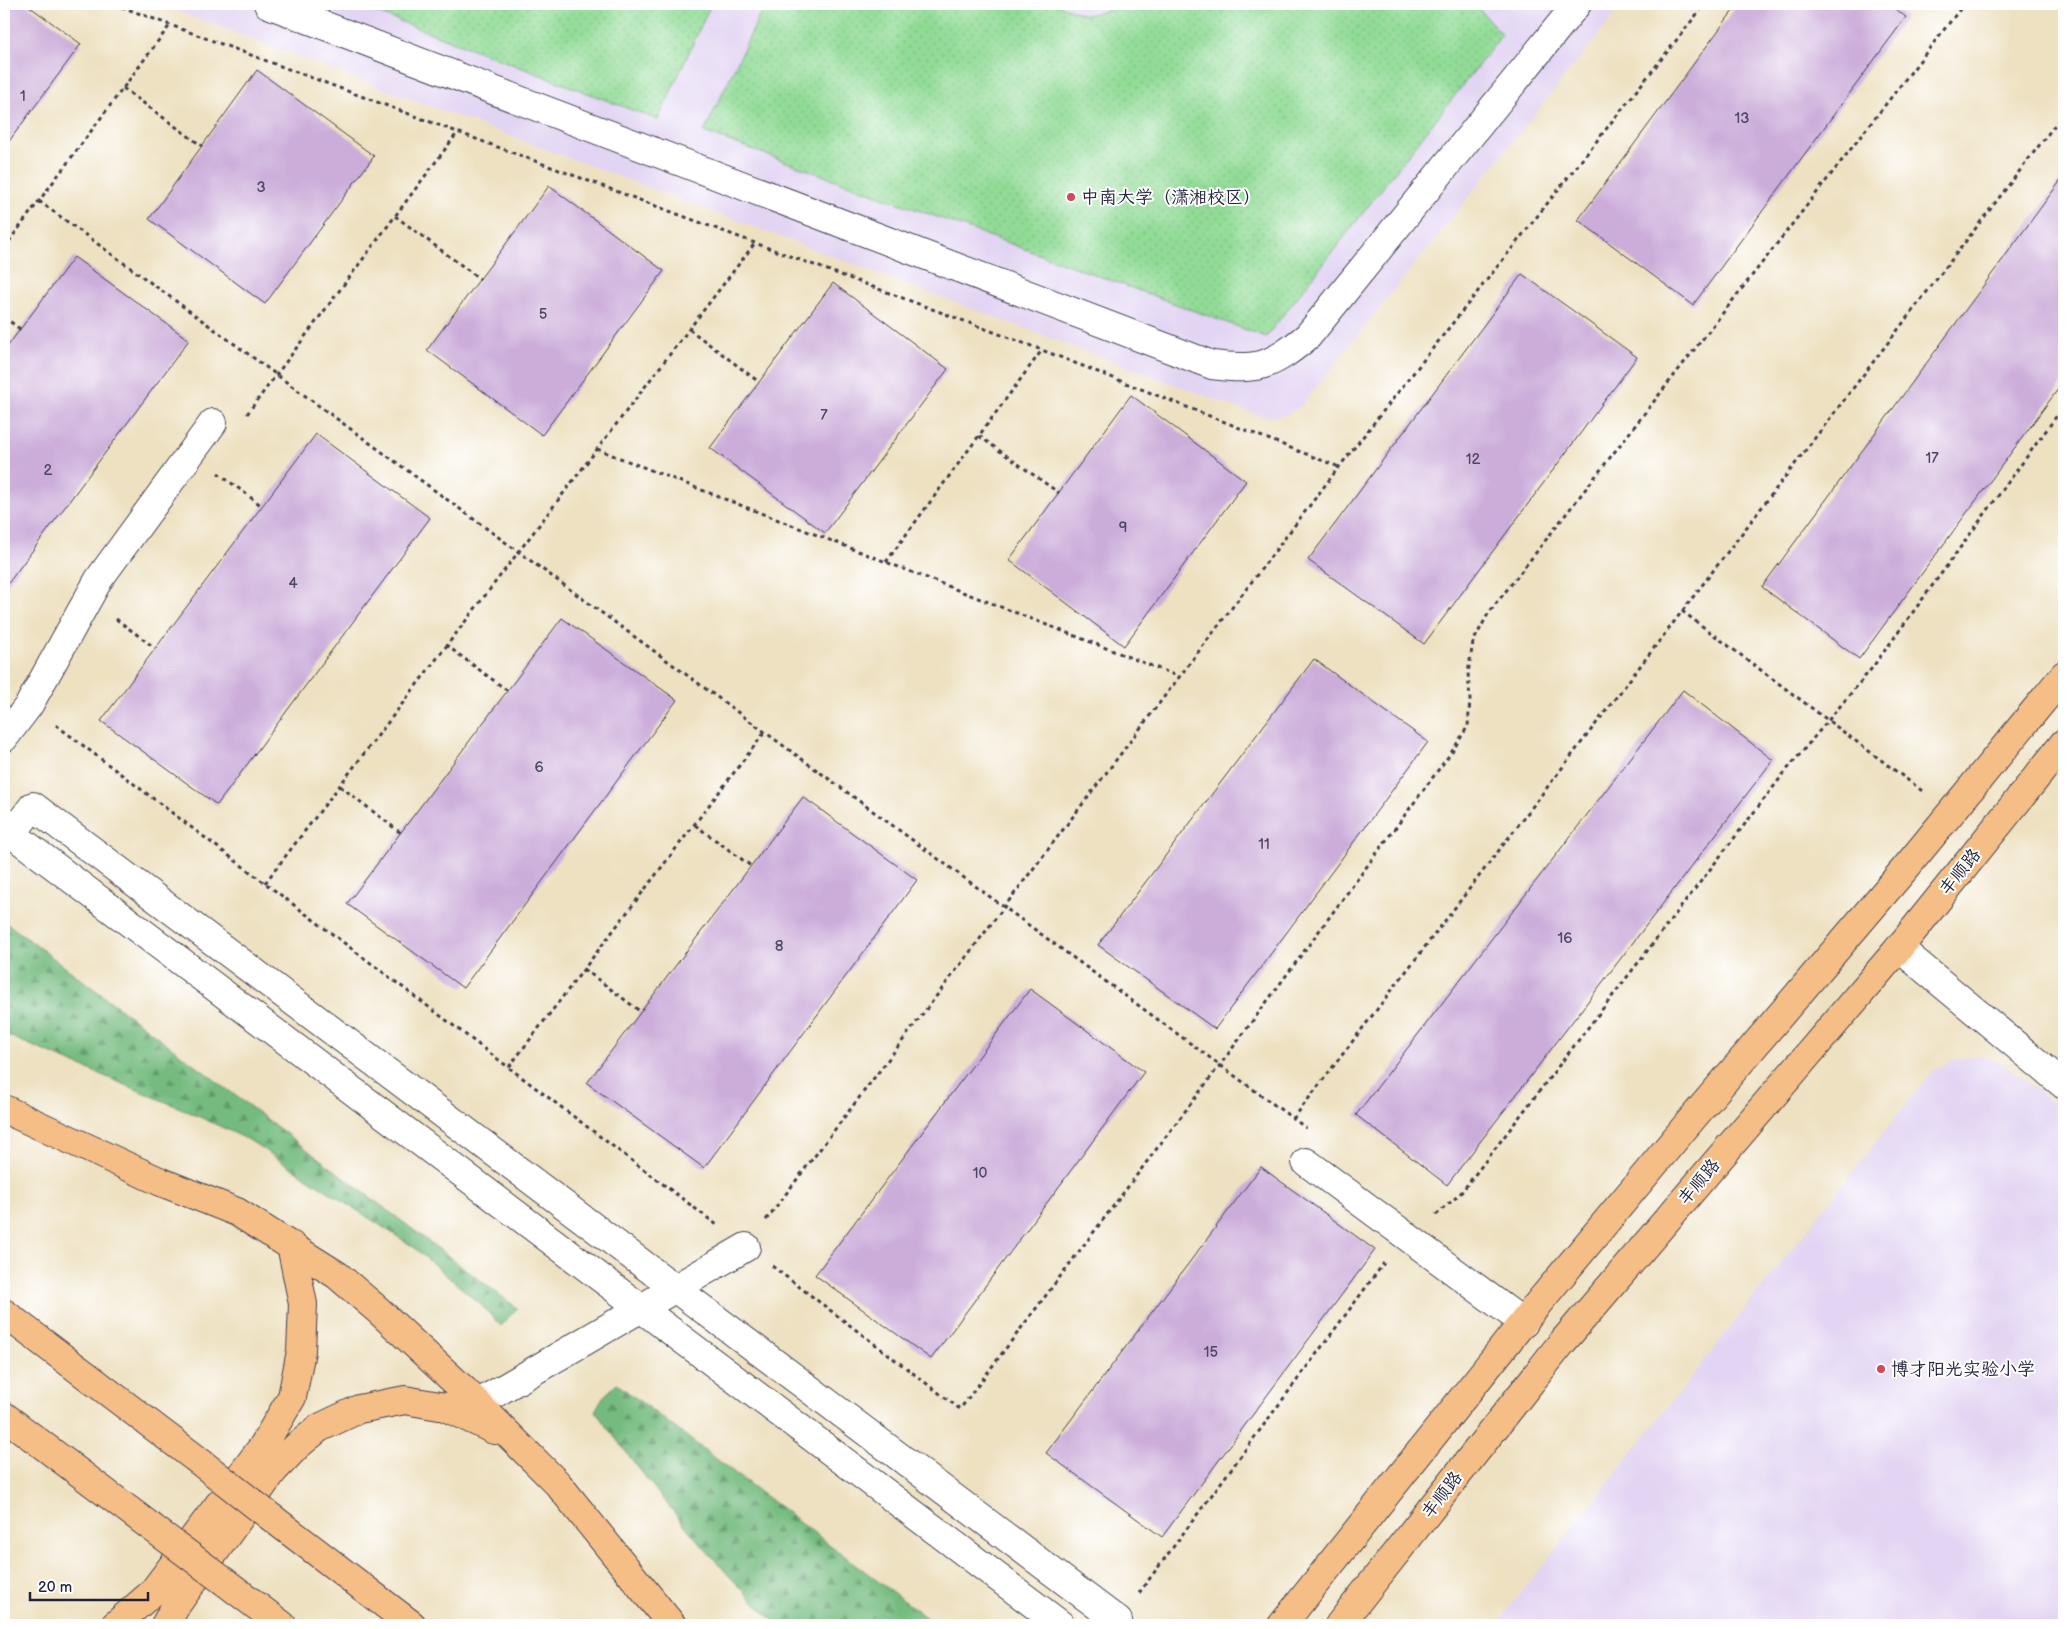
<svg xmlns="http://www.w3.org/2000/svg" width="2068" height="1629" viewBox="0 0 2068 1629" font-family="'Balsamiq Sans','LXGW WenKai TC',sans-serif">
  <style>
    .built { fill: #e2d4f3 }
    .grass { fill: url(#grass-dots); stroke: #5a7e68 }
    .forest { fill: url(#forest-firs); stroke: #4b6e5d }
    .building { fill: #ccadda }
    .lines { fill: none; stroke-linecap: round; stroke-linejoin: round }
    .minor-casing { stroke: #413f4f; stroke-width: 30 }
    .major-casing { stroke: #413f4f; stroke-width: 30 }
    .highway-casing { stroke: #413f4f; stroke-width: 30 }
    .path { stroke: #413f4f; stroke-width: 3; stroke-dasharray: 4 4; stroke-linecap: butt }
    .minor { stroke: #fff; stroke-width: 28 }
    .major { stroke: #f6be87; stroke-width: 28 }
    .highway { stroke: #f6be87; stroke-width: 28 }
    .highway-bridge-casing { stroke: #413f4f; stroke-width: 30; stroke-linecap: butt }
    .highway-bridge { stroke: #f6be87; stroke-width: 28 }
    .poi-dot { fill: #d1495b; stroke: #fff; stroke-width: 2 }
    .labels { text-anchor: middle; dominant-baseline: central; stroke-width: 4; stroke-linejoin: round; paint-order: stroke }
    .number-label { font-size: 15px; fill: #4c4563 }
    .poi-label { font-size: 18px; fill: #22223b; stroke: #fff; text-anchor: start }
    .street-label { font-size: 18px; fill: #22223b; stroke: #fff }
  </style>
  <defs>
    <pattern id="grass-dots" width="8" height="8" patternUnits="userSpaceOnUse" patternTransform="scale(1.25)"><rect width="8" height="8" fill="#91db96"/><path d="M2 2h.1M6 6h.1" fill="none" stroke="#7dbc82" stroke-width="1.8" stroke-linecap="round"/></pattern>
    <pattern id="forest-firs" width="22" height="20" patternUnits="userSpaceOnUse" patternTransform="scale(1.25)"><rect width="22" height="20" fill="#74bb7f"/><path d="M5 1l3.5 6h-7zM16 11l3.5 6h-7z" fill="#5f9869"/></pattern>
  </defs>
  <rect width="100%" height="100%" fill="#fff"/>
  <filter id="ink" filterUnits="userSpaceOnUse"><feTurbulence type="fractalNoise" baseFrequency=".02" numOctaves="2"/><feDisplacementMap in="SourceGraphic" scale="10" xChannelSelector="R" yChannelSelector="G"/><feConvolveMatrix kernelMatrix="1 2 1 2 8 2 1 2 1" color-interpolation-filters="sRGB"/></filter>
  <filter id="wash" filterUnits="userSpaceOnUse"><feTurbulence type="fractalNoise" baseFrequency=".0096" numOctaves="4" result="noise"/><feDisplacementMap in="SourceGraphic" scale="20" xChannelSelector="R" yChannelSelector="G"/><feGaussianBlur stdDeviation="1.12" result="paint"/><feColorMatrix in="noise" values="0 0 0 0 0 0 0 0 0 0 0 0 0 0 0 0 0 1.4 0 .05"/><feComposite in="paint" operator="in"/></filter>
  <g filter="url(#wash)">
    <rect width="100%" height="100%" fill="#eee1c1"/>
    <path class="built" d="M 158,4 L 1623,4 L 1301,406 L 1287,415 L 1271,417 L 1254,414 Z
      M 1979,1055 L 2006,1065 L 2064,1112 L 2064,1625 L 1496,1625 L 1932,1071 L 1954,1060 Z"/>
    <path class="grass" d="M 355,4 L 711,4 L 658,120 Z
      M 765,4 L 1056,4 L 1085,15 L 1136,4 L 1475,4 L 1502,35 L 1266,337 L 704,132 Z"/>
    <path class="forest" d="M 4,921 L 517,1308 L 501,1326 L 480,1304 L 412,1246 L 249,1140 L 185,1110 L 4,1034 Z
      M 617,1384 L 936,1625 L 778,1625 C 710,1561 651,1486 595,1411 L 603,1397 Z"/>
    <g id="blocks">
      <path class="building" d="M 4,4 L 26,4 L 81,44 L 4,148 Z
        M 1738,4 L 1888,4 L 1906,17 L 1693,305 L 1578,220 Z
        M 257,70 L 374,156 L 265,304 L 149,219 Z
        M 2064,176 L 2064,381 L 1859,659 L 1762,587 Z
        M 549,186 L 664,271 L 542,435 L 427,350 Z
        M 74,257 L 189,340 L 4,589 L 4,351 Z
        M 1522,274 L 1637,357 L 1424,644 L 1308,560 Z
        M 833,283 L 948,369 L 825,533 L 710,448 Z
        M 1131,395 L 1246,481 L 1124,646 L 1009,560 Z
        M 316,434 L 430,518 L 217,805 L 101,721 Z
        M 562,618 L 677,700 L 463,988 L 347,904 Z
        M 1314,659 L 1428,742 L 1215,1029 L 1098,945 Z
        M 1683,690 L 1773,760 L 1447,1185 L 1356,1115 Z
        M 803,797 L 917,880 L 704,1168 L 587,1083 Z
        M 1030,989 L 1144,1072 L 931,1359 L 815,1275 Z
        M 1261,1167 L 1375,1250 L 1162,1537 L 1046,1453 Z"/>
    </g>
  </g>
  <g filter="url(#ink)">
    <use href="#blocks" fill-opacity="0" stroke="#413f4f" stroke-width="1"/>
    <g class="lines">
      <defs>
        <path id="minor" d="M 268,4 L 1212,365 C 1260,371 1271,366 1308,336 L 1577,4
          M 4,738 L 29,705 L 99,579 L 213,423
          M 1899,948 L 2064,1085
          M 1306,1162 L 1524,1323
          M 477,1404 L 746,1247
          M 1061,1625 L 12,834 L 33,806 L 1118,1621 L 1115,1625"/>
        <path id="major" d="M 4,1109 L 161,1182 L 237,1212 L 337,1275 L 379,1311 L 464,1390 L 558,1484 L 672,1625
          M 115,1625 L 152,1593 L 263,1446 L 292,1397 L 301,1351 L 303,1304 L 291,1245
          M 165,1625 L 177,1604 L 274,1470 L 297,1446 L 319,1428 L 359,1409 L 405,1400 L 445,1407 L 494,1430
          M 1282,1625 L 1540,1301 L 1686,1126 L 1908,865 L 2064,675
          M 1339,1625 L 1560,1345 L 1899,948 L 2064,743"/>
        <path id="highway" d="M 4,1313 L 195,1458
          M 4,1416 L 150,1526
          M 272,1518 L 412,1625
          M 225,1582 L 282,1625"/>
      </defs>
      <use href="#minor" class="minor-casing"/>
      <use href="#major" class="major-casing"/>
      <use href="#highway" class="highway-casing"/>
      <path class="path" d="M 114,4 L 1042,350 L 1339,467
        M 123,88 L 202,146
        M 39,201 L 1306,1128
        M 395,216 L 480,279
        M 4,248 L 170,25
        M 4,317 L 20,329
        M 689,329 L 759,382
        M 247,414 L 458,132
        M 979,436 L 1059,493
        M 597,449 L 1180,677
        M 218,473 L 262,506
        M 886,562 L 1042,350
        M 1682,611 L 1925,793
        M 116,619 L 155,648
        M 446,645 L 508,691
        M 56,725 L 717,1225
        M 340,786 L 401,833
        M 695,825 L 751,866
        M 265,883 L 755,243
        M 584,969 L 641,1012
        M 509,1067 L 765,732
        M 1293,1119 L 2064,113
        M 1436,1215 L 1460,1194 L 1785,772 L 1872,668 L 2064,406
        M 766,1220 L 1339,467 L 1705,4
        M 772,1266 L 960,1409 L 1220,1065 L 1453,750 L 1468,726 L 1470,700 L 1468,673 L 1473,642 L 1488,614 L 1964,4
        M 1139,1593 L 1384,1263"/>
      <use href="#minor" class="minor"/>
      <use href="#major" class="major"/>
      <use href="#highway" class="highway"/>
      <defs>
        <path id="highway-bridge" d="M 195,1458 L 272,1518
          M 150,1526 L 225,1582"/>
      </defs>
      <use href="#highway-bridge" class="highway-bridge-casing"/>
      <use href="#highway-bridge" class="highway-bridge"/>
    </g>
  </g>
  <g class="poi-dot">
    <circle cx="1071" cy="197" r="5"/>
    <circle cx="1881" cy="1369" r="5"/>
  </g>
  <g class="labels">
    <g class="number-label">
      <text x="23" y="96">1</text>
      <text x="1742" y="118">13</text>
      <text x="261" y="187">3</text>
      <text x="543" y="314">5</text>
      <text x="824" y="415">7</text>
      <text x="1932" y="458">17</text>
      <text x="1473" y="459">12</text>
      <text x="48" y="470">2</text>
      <text x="1123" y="527">9</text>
      <text x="293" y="583">4</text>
      <text x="539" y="767">6</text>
      <text x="1264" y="844">11</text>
      <text x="1565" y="938">16</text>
      <text x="779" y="946">8</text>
      <text x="980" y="1173">10</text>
      <text x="1211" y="1352">15</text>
    </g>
    <g class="poi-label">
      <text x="1081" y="197">中南大学（潇湘校区）</text>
      <text x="1891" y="1369">博才阳光实验小学</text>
    </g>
    <g class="street-label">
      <text transform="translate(1960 872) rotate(-51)">丰顺路</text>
      <text transform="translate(1699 1182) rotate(-50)">丰顺路</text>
      <text transform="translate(1442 1495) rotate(-52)">丰顺路</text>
    </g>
  </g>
  <rect width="2068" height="1629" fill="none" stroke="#fff" stroke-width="20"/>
  <path d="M30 1592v8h118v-8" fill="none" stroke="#22223b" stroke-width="2.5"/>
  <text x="38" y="1592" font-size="15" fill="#22223b" stroke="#ffffff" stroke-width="4" paint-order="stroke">20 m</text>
</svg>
